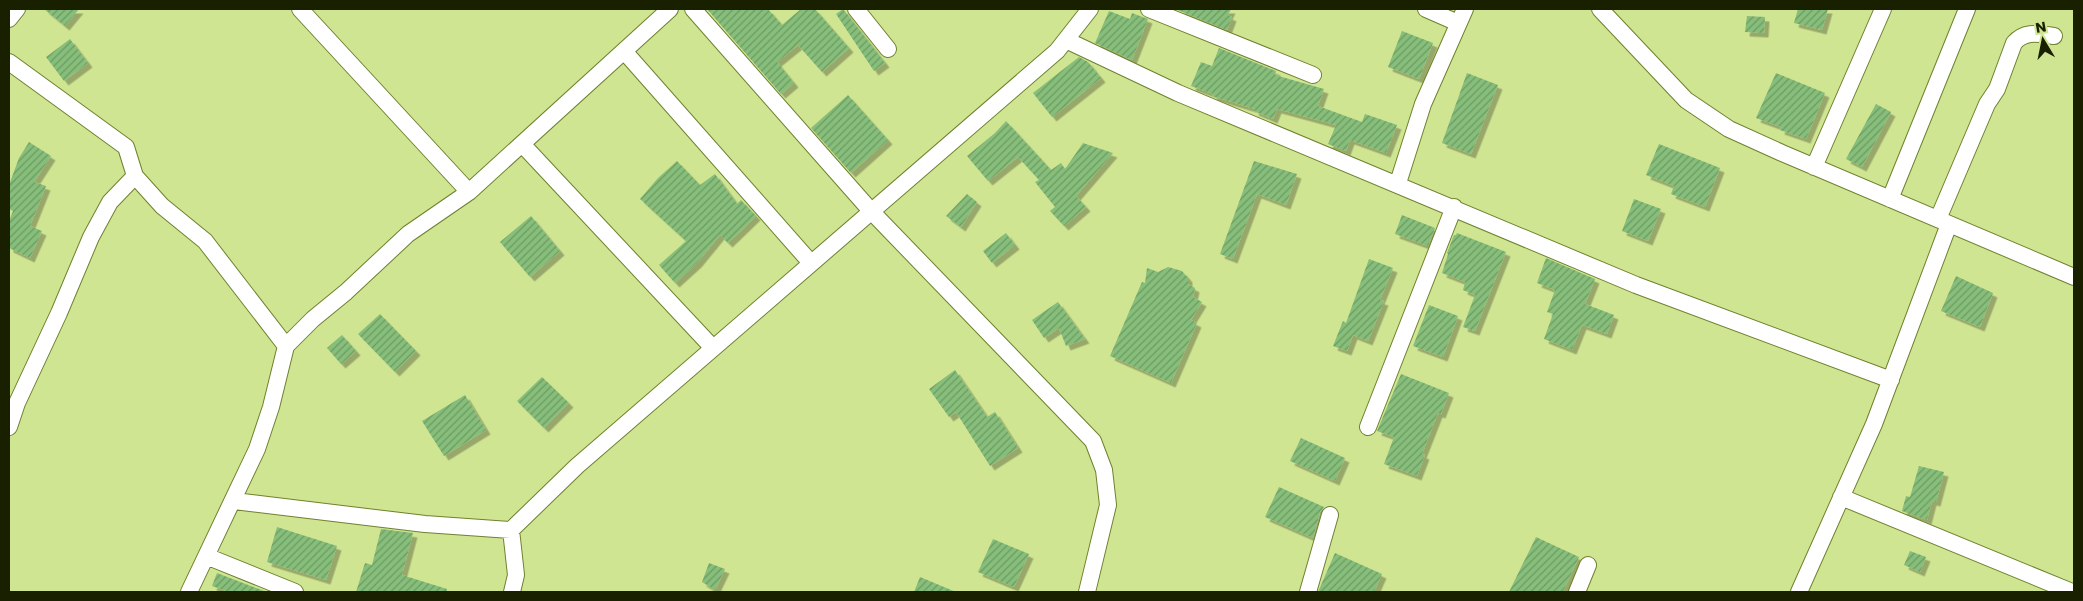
<svg xmlns="http://www.w3.org/2000/svg" width="2083" height="601" viewBox="0 0 2083 601" font-family="Poppins,sans-serif">
  <style>
    .building { fill: url(#building-hatch); filter: url(#shadow) }
    .lines { fill: none; stroke-linecap: round; stroke-linejoin: round }
    .minor-casing { stroke: #6f812f; stroke-width: 18 }
    .minor { stroke: #fff; stroke-width: 16 }
  </style>
  <defs>
    <pattern id="building-hatch" width="6" height="6" patternUnits="userSpaceOnUse" patternTransform="scale(1.25)"><rect width="6" height="6" fill="#86be7b"/><path d="M-1 1l2-2M0 6l6-6M5 7l2-2" fill="none" stroke="#6d9a62"/></pattern>
    <filter id="shadow"><feDropShadow dx="4.5" dy="4.5" stdDeviation="0" flood-color="#0004"/></filter>
  </defs>
  <rect width="100%" height="100%" fill="#cfe591"/>
  <path class="building" d="M 44,9 L 79,9 L 65,26 Z
    M 707,9 L 768,9 L 782,25 L 801,9 L 815,9 L 849,48 L 822,72 L 798,45 L 777,62 L 794,83 L 781,94 Z
    M 843,9 L 885,63 L 874,71 L 836,14 Z
    M 1175,9 L 1231,9 L 1228,15 L 1232,17 L 1227,30 Z
    M 1798,9 L 1828,9 L 1822,30 L 1794,23 Z
    M 1109,11 L 1130,19 L 1132,13 L 1148,19 L 1132,60 L 1095,43 Z
    M 1747,16 L 1765,17 L 1764,33 L 1745,32 Z
    M 1402,31 L 1433,43 L 1419,79 L 1388,67 Z
    M 70,39 L 88,63 L 64,81 L 46,57 Z
    M 1219,48 L 1276,71 L 1275,75 L 1324,89 L 1318,106 L 1362,122 L 1365,114 L 1397,125 L 1386,153 L 1350,140 L 1346,151 L 1328,144 L 1336,125 L 1277,109 L 1273,119 L 1254,111 L 1255,109 L 1212,96 L 1213,94 L 1191,86 L 1201,62 L 1212,66 Z
    M 1079,57 L 1088,62 L 1101,78 L 1052,117 L 1033,93 Z
    M 1467,73 L 1498,85 L 1471,154 L 1442,143 Z
    M 1776,73 L 1825,93 L 1806,139 L 1780,130 L 1781,127 L 1756,118 Z
    M 848,95 L 888,140 L 851,173 L 811,128 Z
    M 1876,104 L 1891,112 L 1862,167 L 1846,159 Z
    M 1006,121 L 1051,170 L 1061,163 L 1065,169 L 1083,143 L 1113,153 L 1076,196 L 1086,207 L 1064,226 L 1050,211 L 1055,207 L 1035,182 L 1039,180 L 1018,157 L 988,181 L 967,156 L 995,133 Z
    M 29,142 L 51,156 L 34,182 L 46,186 L 30,226 L 42,231 L 30,258 L 9,248 L 9,221 L 13,211 L 9,209 L 9,185 L 19,158 Z
    M 1659,144 L 1720,168 L 1705,207 L 1671,194 L 1674,186 L 1646,175 Z
    M 677,161 L 700,185 L 715,174 L 737,204 L 741,200 L 756,216 L 728,243 L 720,235 L 697,263 L 675,283 L 659,265 L 686,241 L 640,199 L 658,178 Z
    M 1254,161 L 1297,174 L 1286,205 L 1257,194 L 1233,259 L 1220,254 Z
    M 967,194 L 977,202 L 961,227 L 946,216 Z
    M 1634,199 L 1661,209 L 1648,241 L 1622,231 Z
    M 1402,215 L 1435,228 L 1428,246 L 1395,234 Z
    M 531,216 L 560,251 L 530,277 L 500,242 Z
    M 1006,233 L 1015,245 L 992,263 L 983,251 Z
    M 1457,233 L 1506,252 L 1475,331 L 1463,327 L 1475,295 L 1463,290 L 1465,282 L 1442,273 L 1448,254 L 1447,253 L 1454,235 L 1456,235 Z
    M 1546,258 L 1595,279 L 1585,304 L 1614,315 L 1607,334 L 1582,325 L 1572,350 L 1544,339 L 1553,314 L 1547,312 L 1555,290 L 1537,283 Z
    M 1369,259 L 1393,268 L 1380,300 L 1384,301 L 1368,341 L 1353,335 L 1347,351 L 1333,346 L 1343,321 L 1346,323 Z
    M 1168,267 L 1182,271 L 1188,278 L 1188,284 L 1195,288 L 1193,297 L 1202,302 L 1191,320 L 1197,323 L 1171,383 L 1110,356 L 1142,282 L 1145,283 L 1147,268 L 1158,272 Z
    M 1956,276 L 1993,293 L 1980,327 L 1941,311 Z
    M 1058,302 L 1085,339 L 1066,346 L 1059,328 L 1044,338 L 1032,320 Z
    M 1429,305 L 1458,316 L 1443,357 L 1413,346 Z
    M 380,314 L 416,351 L 395,372 L 358,334 Z
    M 342,335 L 356,351 L 341,364 L 327,348 Z
    M 955,370 L 987,417 L 995,412 L 1018,448 L 990,466 L 956,412 L 949,417 L 929,389 Z
    M 1401,374 L 1449,393 L 1441,414 L 1438,413 L 1422,454 L 1425,455 L 1417,476 L 1384,464 L 1394,437 L 1377,431 Z
    M 542,377 L 569,403 L 544,428 L 517,401 Z
    M 465,395 L 486,430 L 444,456 L 422,421 Z
    M 1301,438 L 1345,458 L 1335,481 L 1290,461 Z
    M 1919,466 L 1944,472 L 1936,502 L 1932,501 L 1927,520 L 1902,511 L 1906,496 L 1910,497 Z
    M 1279,487 L 1324,507 L 1320,512 L 1313,538 L 1265,517 Z
    M 277,527 L 337,546 L 326,580 L 267,562 Z
    M 381,529 L 413,533 L 402,575 L 447,589 L 447,592 L 356,592 L 365,563 L 372,565 Z
    M 1536,537 L 1579,557 L 1563,592 L 1509,592 Z
    M 993,539 L 1029,554 L 1014,587 L 978,572 Z
    M 1910,551 L 1926,557 L 1920,572 L 1904,565 Z
    M 1335,553 L 1382,574 L 1374,592 L 1318,592 Z
    M 709,563 L 725,569 L 715,590 L 702,582 Z
    M 217,573 L 264,591 L 263,592 L 229,592 L 212,586 Z
    M 920,577 L 956,592 L 914,592 Z"/>
  <g class="lines">
    <defs>
      <path id="minor" d="M 300,9 L 469,192
        M 693,9 L 871,211 L 1093,441 L 1104,470 L 1108,505 L 1087,592
        M 856,9 L 888,49
        M 1149,9 L 1313,75
        M 1426,9 L 1458,23
        M 1600,9 L 1686,100 L 1729,129 L 1782,153 L 2074,277
        M 9,19 L 17,9
        M 1066,40 L 1178,93 L 1636,285 L 1891,380
        M 624,51 L 811,263
        M 9,62 L 126,147 L 135,176 L 162,206 L 205,241 L 286,346
        M 522,144 L 713,348
        M 1814,167 L 1883,9
        M 1398,183 L 1423,104 L 1465,9
        M 1890,199 L 1967,9
        M 1938,219 L 1987,104 L 1997,89 L 2014,43 C 2025,30 2039,34 2054,36
        M 9,427 L 17,403 L 59,313 L 91,237 L 110,202 L 135,176
        M 1368,427 L 1454,207
        M 1841,497 L 2072,592
        M 234,501 L 425,524 L 511,530 L 577,466 L 1057,51 L 1090,9
        M 511,530 L 516,575 L 512,592
        M 206,556 L 295,592
        M 189,592 L 257,449 L 271,407 L 286,346 L 313,319 L 346,292 L 408,234 L 469,192 L 670,9
        M 1308,592 L 1330,515
        M 1577,592 L 1588,565
        M 1799,592 L 1874,424 L 1949,224"/>
    </defs>
    <use href="#minor" class="minor-casing"/>
    <use href="#minor" class="minor"/>
  </g>
  <rect width="2083" height="601" fill="none" stroke="#192000" stroke-width="20"/>
  <g transform="translate(2043 40) rotate(350)" stroke="#cfe591" stroke-width="4" paint-order="stroke">
  <path d="M0-4L9 19L0 12L-9 19Z" fill="#192000"/>
  <text y="-8" font-size="14" font-weight="bold" text-anchor="middle" fill="#192000">N</text>
  </g>
</svg>
